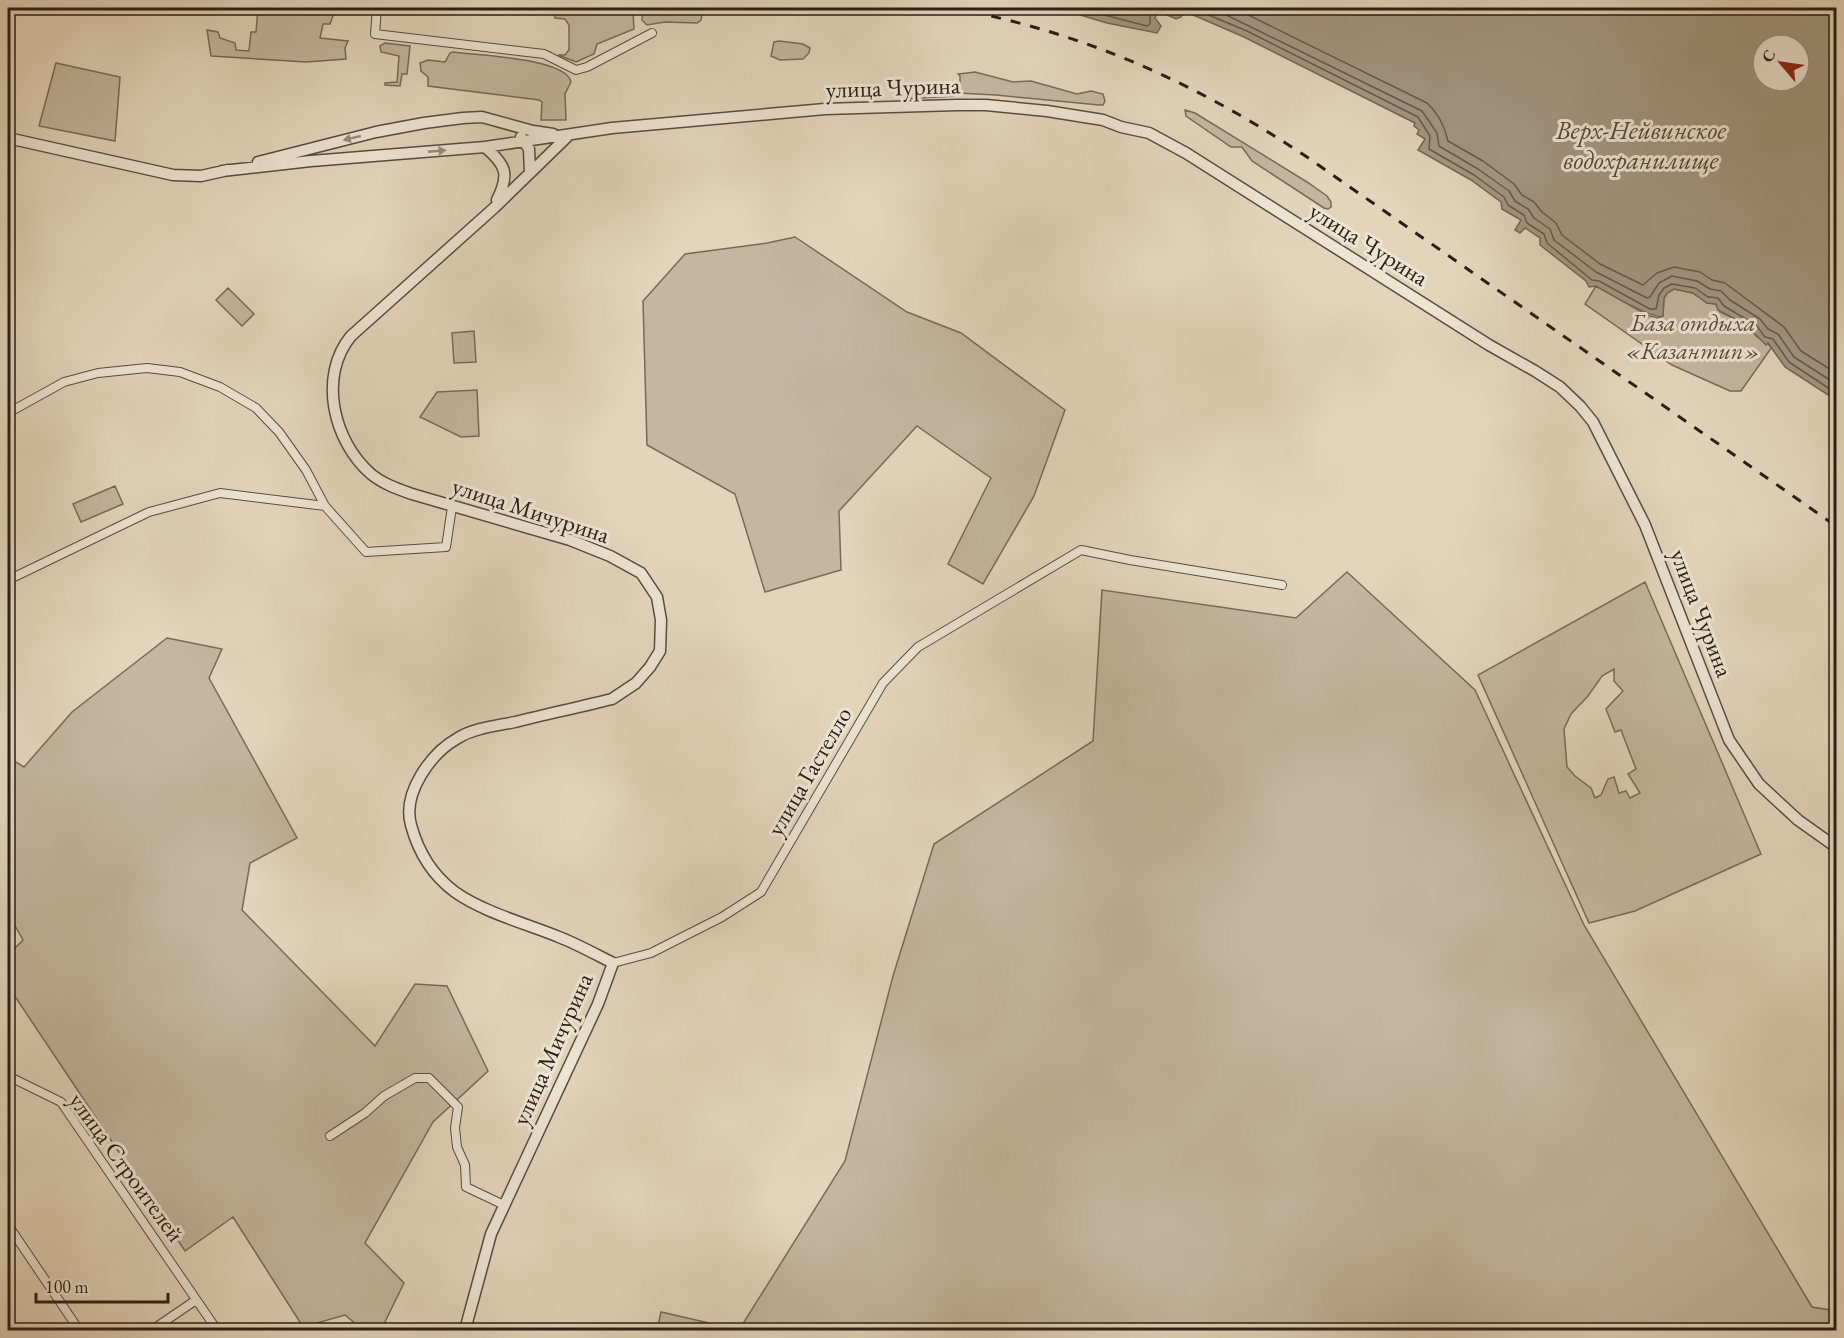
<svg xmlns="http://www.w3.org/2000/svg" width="1844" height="1338" viewBox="0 0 1844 1338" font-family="'EB Garamond',serif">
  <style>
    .green { fill: #c4b6a0; stroke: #776a5a; stroke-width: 1.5; fill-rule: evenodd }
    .water { fill: #a49783; stroke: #736757; stroke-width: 1.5; fill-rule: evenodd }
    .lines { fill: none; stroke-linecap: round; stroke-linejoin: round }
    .shore { stroke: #675a4c; stroke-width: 1.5 }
    .minor-casing { stroke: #584c3f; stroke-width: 10 }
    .tertiary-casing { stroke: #584c3f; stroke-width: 13 }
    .minor { stroke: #ede4d3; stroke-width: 8 }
    .tertiary { stroke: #ede4d3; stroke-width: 10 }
    .rail { stroke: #2a1e15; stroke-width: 3; stroke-dasharray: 10 10; stroke-linecap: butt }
    .oneway { fill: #958b7e }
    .labels { text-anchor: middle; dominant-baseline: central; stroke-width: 6; stroke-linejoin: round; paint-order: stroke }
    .street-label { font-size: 24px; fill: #2a1e15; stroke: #ede4d3 }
    .park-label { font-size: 24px; font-style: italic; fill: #584c3f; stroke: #ede4d3 }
    .water-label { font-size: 26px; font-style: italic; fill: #55483c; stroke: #ede4d3 }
  </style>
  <rect width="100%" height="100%" fill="#e3d5bc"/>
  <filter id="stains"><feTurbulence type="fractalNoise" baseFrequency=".00333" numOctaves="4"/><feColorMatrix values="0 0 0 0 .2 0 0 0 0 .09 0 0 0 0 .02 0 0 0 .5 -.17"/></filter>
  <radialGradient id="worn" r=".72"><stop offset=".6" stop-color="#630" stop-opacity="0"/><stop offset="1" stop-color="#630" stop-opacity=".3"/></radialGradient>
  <path class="green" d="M 258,8 L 330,8 L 334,13 L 330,24 L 323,24 L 320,38 L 348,41 L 345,48 L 346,59 L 306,62 L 211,56 L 207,30 L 218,32 L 220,38 L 235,43 L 236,50 L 249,51 L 251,32 L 256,32 Z
    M 553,8 L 627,8 L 633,11 L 634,29 L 597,44 L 594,54 L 576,62 L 558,55 L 565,55 L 569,50 L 569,25 L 565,19 L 555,18 Z
    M 643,8 L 703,8 L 701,20 L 697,23 L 665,22 L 647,25 L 642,20 Z
    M 779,41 L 803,44 L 810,48 L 809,53 L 803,59 L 780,60 L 771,56 L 774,42 Z
    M 385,43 L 410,46 L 407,74 L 402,74 L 400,86 L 385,85 L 385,83 L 397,82 L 399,56 L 381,52 L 380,46 Z
    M 453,52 C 475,55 566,58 571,82 L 565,94 L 566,120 L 541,120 L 542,102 L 539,100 L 428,86 L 428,77 L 421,71 L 420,63 L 428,60 L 445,62 L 450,53 Z
    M 56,63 L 120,77 L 115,141 L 39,126 Z
    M 975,72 L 1013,82 L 1031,81 L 1077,94 L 1091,91 L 1103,94 L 1105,101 L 1103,105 L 1099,105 L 996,95 L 958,93 L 957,90 L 954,96 L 905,99 L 906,91 L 908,88 L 950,90 L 960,84 L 960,76 L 958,74 Z
    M 1185,110 L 1195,113 L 1307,182 L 1327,196 L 1331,202 L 1331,207 L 1328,209 L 1324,208 L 1252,161 L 1242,147 L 1231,147 L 1186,116 Z
    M 795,237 L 907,312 L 961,333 L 1065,410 L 1034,496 L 983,584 L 948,564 L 991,478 L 917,426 L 839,511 L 841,570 L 765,592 L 735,494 L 647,445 L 643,301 L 685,254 L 767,243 Z
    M 1596,286 L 1647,315 L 1658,318 L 1663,316 L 1664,298 L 1667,293 L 1674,289 L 1693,293 L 1707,303 L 1716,304 L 1720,312 L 1745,324 L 1752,330 L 1756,336 L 1772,347 L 1741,391 L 1730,391 L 1672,365 L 1585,304 Z
    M 228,288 L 254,314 L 242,326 L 216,300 Z
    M 474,331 L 476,362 L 454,363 L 452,333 Z
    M 477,390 L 479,436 L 461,437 L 420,417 L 437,392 Z
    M 115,486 L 123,504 L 81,522 L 73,504 Z
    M 1347,572 L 1475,690 L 1584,925 L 1812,1307 L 1836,1311 L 1836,1330 L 657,1330 L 661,1312 L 739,1330 L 845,1161 L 893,976 L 934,844 L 1093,741 L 1102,590 L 1296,618 Z
    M 1645,582 L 1761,854 L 1635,911 L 1589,923 L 1478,675 ZM 1614,669 L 1614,681 L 1623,691 L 1606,709 L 1615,732 L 1621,730 L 1636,769 L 1628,774 L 1640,793 L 1630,798 L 1626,791 L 1619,793 L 1614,777 L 1608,779 L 1601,795 L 1595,798 L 1591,788 L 1575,776 L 1567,767 L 1564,729 L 1571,714 L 1588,696 L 1602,676 Z
    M 167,638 L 222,649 L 209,678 L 297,838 L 250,863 L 242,910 L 375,1046 L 415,984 L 447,986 L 488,1071 L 433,1122 L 365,1243 L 404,1283 L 381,1330 L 363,1330 L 345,1315 L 303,1327 L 233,1217 L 185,1251 L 8,986 L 8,955 L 23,940 L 8,913 L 8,757 L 24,767 L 72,712 Z"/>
  <path class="water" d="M 1057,8 L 1836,8 L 1836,400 L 1785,367 L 1768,343 L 1766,345 L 1745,324 L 1718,310 L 1716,304 L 1707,303 L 1693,293 L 1674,289 L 1667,293 L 1664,298 L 1663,316 C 1653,320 1608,293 1596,286 L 1589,287 L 1586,281 L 1540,245 L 1540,238 L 1525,228 L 1520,233 L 1515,230 L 1521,220 L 1502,209 L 1501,202 L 1471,180 L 1418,150 L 1425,139 L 1417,134 L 1419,130 L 1414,126 L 1415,123 L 1244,37 L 1184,11 L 1181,17 L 1176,19 L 1158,11 L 1155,18 L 1161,26 L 1157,33 L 1107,23 ZM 1763,45 L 1799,45 L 1799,81 L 1763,81 Z"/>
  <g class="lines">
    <path class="shore" d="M 1077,8 L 1147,26 L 1150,24 L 1150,13 L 1153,8
      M 1192,8 L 1247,31 L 1418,117 L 1430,136 L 1429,149 L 1474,175 L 1504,197 L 1508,205 L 1524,215 L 1527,223 L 1544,234 L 1547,243 L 1592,280 L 1599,281 L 1650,309 L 1656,309 L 1659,295 L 1664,288 L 1672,284 L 1695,288 L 1708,297 L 1718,298 L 1724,306 L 1756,325 L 1765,337 L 1773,339 L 1789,362 L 1836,393
      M 1212,8 L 1422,111 L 1437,133 L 1439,146 L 1478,169 L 1509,191 L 1515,201 L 1528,209 L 1534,218 L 1550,229 L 1554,240 L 1596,272 L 1647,298 L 1650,297 L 1659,283 L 1672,276 L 1697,281 L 1710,289 L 1721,291 L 1730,300 L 1760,319 L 1768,329 L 1778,334 L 1794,357 L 1836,384
      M 1234,8 L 1427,103 C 1438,113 1445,128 1448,141 L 1483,161 L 1514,184 L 1522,195 L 1534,202 L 1542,212 L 1556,223 L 1562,235 L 1600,264 L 1643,285 L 1657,273 L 1674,267 L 1700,272 L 1712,280 L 1725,283 L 1784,327 L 1801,351 L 1836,373"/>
    <defs>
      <path id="minor" d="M 377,8 L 375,34 L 544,54 L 576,70 L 587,67 L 652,33
        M 8,413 L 64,382 L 98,373 L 147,368 L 180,372 L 220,387 L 256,408 L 279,432 L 306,470 L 325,506 L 366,552 L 446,547 L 452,507
        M 8,580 L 149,512 L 220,493 L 325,506
        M 613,963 L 651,953 L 722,917 L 761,892 L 883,683 L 918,647 L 1081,550 L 1130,560 L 1282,585
        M 8,1076 L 61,1102 L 217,1330
        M 330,1136 L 365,1113 L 384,1096 L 415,1078 L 429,1078 L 458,1107 L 455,1128 L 457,1147 L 465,1165 L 466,1187 L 504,1205
        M 8,1225 L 79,1330
        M 152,1330 L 196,1300"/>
      <path id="tertiary" d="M 521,137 L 529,149 L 530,173
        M 8,138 L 173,175 L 201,176 L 228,170
        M 485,147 C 506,165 510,174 497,200
        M 258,162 L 376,132 L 424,123 L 463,118 L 482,117 L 533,131 L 553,134
        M 222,171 L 311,161 L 485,147 L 612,128 L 825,109 L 957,105 L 986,105 L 1047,111 L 1103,120 L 1121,127 L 1149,133 L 1186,153 L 1489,345 L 1535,371 L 1560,387 L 1580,406 L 1593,422 L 1645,525 L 1729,740 L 1759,784 L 1798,820 L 1836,847
        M 465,1330 L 491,1234 L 598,1004 L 613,963 C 595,954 577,944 559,937 C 527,924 483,912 455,892 C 432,875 418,851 411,825 C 402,793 431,753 458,738 C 474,728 496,726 515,722 C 547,714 580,707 612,699 L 636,683 L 650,667 L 660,651 L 661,620 L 657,597 L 641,573 L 610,556 L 570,540 L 412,494 C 398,489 383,484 371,474 C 333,441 318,376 351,336 L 494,208 L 568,136"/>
    </defs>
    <use href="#minor" class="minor-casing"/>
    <use href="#tertiary" class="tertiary-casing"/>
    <use href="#minor" class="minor"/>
    <use href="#tertiary" class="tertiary"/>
    <path class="rail" d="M 952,8 C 1083,32 1194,82 1304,155 L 1836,526"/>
  </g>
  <defs><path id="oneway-solid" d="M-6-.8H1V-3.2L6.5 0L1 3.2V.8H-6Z" transform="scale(1.5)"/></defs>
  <g class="oneway">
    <use href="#oneway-solid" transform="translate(352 138) rotate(167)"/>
    <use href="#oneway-solid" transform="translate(437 151) rotate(-5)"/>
  </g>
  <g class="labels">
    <g class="street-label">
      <text transform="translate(893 87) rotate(-2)">улица Чурина</text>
      <text transform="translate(1369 244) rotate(32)">улица Чурина</text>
      <text transform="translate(531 510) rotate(18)">улица Мичурина</text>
      <text transform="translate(1702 613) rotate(69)">улица Чурина</text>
      <text transform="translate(809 771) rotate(-60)">улица Гастелло</text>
      <text transform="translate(552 1049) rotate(-66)">улица Мичурина</text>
      <text transform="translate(127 1167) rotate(54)">улица Строителей</text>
    </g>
    <g class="park-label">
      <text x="1693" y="322">База отдыха<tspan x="1693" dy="28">«Казантип»</tspan></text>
    </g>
    <g class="water-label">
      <text x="1641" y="130">Верх-Нейвинское<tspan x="1641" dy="30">водохранилище</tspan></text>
    </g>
  </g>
  <rect width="1844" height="1338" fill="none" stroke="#e3d5bc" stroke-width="30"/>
  <rect x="9" y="9" width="1826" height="1320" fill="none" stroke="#2a1e15" stroke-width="3"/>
  <rect x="15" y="15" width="1814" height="1308" fill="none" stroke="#2a1e15" stroke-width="1.5"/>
  <g transform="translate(1781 63) rotate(299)"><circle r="28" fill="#ede4d3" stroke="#9f9587" stroke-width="1.5"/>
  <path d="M0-4.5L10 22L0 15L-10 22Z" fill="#8f2418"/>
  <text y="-9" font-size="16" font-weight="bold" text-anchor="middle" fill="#2a1e15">С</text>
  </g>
  <path d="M36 1293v9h132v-9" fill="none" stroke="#2a1e15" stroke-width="3"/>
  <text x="45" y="1293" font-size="18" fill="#2a1e15" stroke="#ede4d3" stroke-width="4.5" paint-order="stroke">100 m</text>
  <rect width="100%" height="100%" filter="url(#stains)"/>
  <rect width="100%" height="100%" fill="url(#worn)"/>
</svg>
